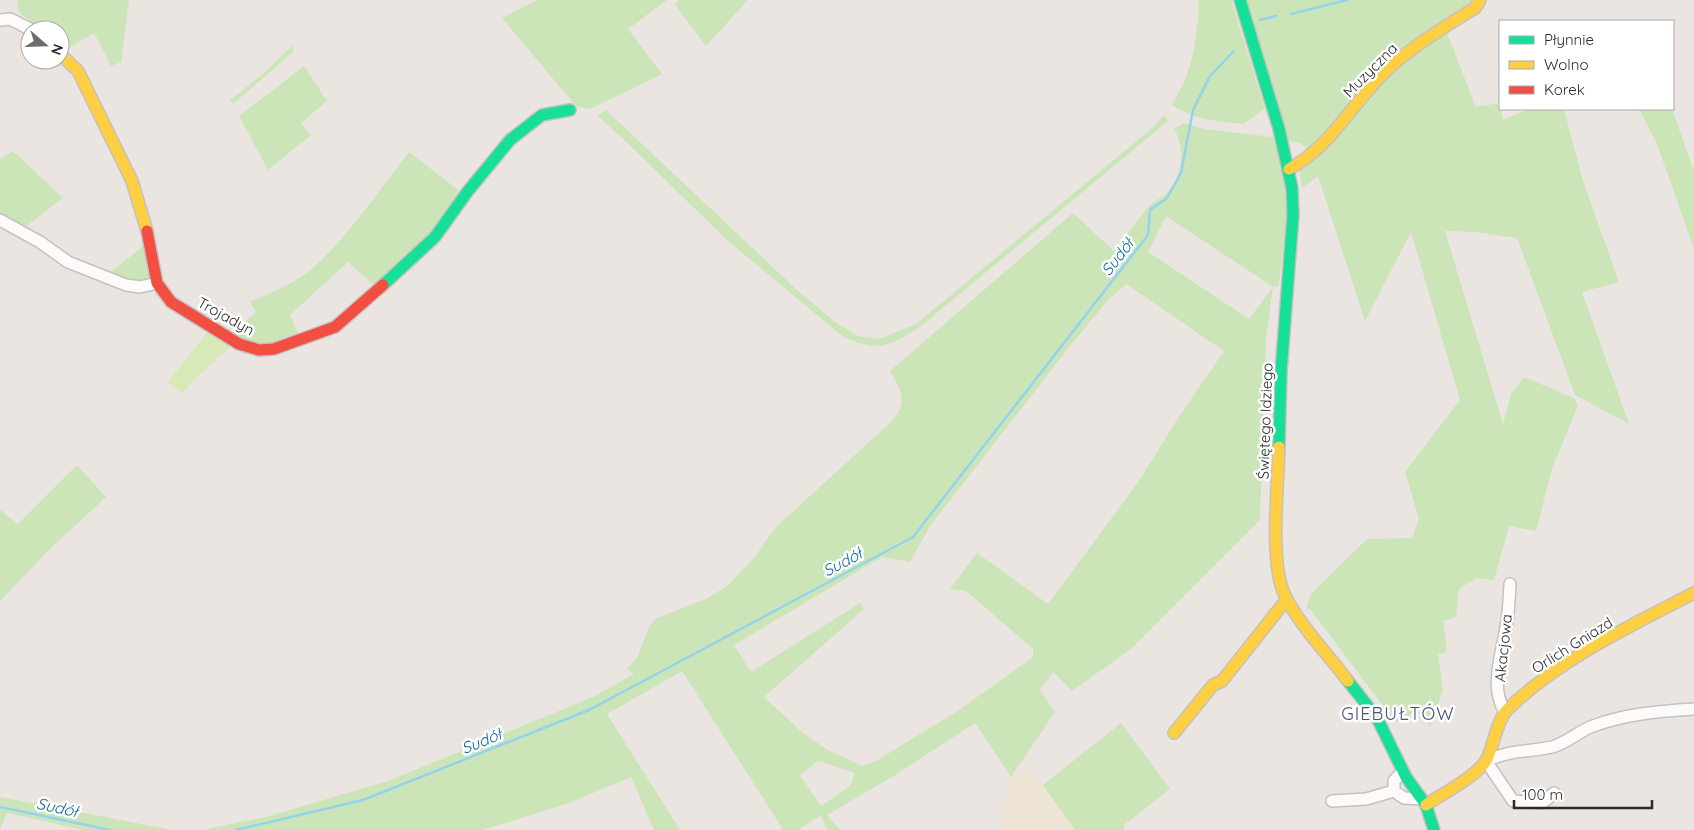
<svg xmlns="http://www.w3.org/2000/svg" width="1694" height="830" viewBox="0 0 1694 830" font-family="Quicksand,sans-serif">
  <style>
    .education { fill: #ede4d5 }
    .green { fill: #cbe5b8; fill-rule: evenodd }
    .pitch { fill: #d6e9b6 }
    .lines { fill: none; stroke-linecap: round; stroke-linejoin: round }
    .stream { stroke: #93d4ec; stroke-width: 2.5 }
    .street-casing { stroke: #c3c1c1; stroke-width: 14 }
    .fast-casing { stroke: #c3c1c1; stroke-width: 14 }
    .slow-casing { stroke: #c3c1c1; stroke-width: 14 }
    .jam-casing { stroke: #c3c1c1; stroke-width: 14 }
    .street { stroke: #fcfbfa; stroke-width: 11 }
    .fast { stroke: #16e098; stroke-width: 11 }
    .slow { stroke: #ffcf43; stroke-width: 11 }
    .jam { stroke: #f24e42; stroke-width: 11 }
    .labels { text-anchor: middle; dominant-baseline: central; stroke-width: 5; stroke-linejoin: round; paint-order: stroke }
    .street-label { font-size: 15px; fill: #2b2b2b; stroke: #fff }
    .water-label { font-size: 16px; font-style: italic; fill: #0b6a9f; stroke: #fff }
    .quarter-label { font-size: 18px; letter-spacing: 1px; fill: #4a527d; stroke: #fff }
  </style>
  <rect width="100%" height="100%" fill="#eae5e0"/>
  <path class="education" d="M 1030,768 L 1043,785 L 1075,830 L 999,830 L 1011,777 Z"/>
  <path class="green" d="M 17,0 L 129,0 L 121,62 L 111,66 L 94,33 L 65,50 L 60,45 L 60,30 L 41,30 L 19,12 Z
    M 537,0 L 667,0 L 628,29 L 662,74 L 590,109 L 576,106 L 502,18 Z
    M 679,0 L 748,0 L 706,46 L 675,5 Z
    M 1198,0 L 1231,0 L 1265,109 L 1243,124 C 1217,121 1195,120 1172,105 C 1188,77 1194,59 1197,27 C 1198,18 1200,9 1198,0 Z
    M 1243,0 L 1476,0 L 1424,37 L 1313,152 L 1302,144 L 1289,141 Z
    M 1446,30 L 1476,107 L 1500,103 L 1503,120 L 1529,109 L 1564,109 L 1583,181 L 1619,282 L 1582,292 L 1629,424 L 1575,395 L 1517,238 L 1475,232 L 1445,231 L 1503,424 L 1511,394 L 1524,377 L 1574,398 L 1578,405 L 1552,469 L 1536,531 L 1509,526 L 1494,580 L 1476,578 L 1459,589 L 1456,617 L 1443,621 L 1447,651 L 1438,655 L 1443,690 L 1430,727 L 1420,710 L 1395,722 L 1311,610 L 1306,608 L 1311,594 L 1367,539 L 1412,538 L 1419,519 L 1405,472 L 1460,400 L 1411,232 L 1365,321 L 1318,176 L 1302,188 L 1299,168 L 1363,99 Z
    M 292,46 L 294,51 L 233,104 L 230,100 L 262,75 Z
    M 304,66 L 327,101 L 301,123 L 311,135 L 268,170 L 239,116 Z
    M 1639,109 L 1672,109 L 1694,171 L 1694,249 L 1657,144 Z
    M 606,110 L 797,290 L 835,322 L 858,336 L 879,339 L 916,324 L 1152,128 L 1164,115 L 1168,121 L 920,327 C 887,347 879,353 842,336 L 728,241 L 619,135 L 597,116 Z
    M 1184,123 L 1205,129 L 1273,137 L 1283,172 L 1287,213 L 1279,285 L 1273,287 L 1266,339 L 1260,520 L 1132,648 L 1072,691 L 1053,672 L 1040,690 L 1055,712 L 1011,777 L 975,723 L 892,777 L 827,815 L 840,830 L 827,830 L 821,815 L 798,830 L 780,830 L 782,828 L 682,671 L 607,714 L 680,830 L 654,830 L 631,777 L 569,803 L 483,830 L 203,830 L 269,816 L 388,781 L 593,697 L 634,674 L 627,669 L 637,658 L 649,627 L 657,618 L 706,599 L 727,586 L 754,558 L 775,528 L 892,421 C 908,401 902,392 890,371 L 1073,213 L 1114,251 C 1126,236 1137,220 1150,205 C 1155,201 1161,198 1166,194 C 1182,178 1186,147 1174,129 ZM 1166,216 L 1273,287 L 1249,319 L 1148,252 ZM 1126,284 L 1224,351 L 1178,418 L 1139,481 L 1048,604 L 977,553 L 950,589 L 966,591 L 1033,649 L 1033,657 L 959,710 L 876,761 L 862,766 L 826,749 L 803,733 L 764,697 L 864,609 L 860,603 L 751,672 L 734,645 L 882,557 L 910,562 L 930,526 L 1070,346 L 1109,299 ZM 818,761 L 855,773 L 850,786 L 821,806 L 800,775 Z
    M 13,151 L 63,198 L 24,228 L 0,216 L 0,159 Z
    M 409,152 L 462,193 L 434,232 L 376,287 L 348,262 L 290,315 L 300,337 L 260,345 L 231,334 L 256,312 L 250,302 C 272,292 296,283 314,267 C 350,234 379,190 409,152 Z
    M 145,245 L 150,280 C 135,283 122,281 109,273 Z
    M 77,465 L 106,497 L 52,547 L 0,601 L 0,510 L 18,524 Z
    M 1121,723 L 1170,789 L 1124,825 L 1124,830 L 1075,830 L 1043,785 Z
    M 0,797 L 173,830 L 84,830 L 7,813 L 0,830 Z"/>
  <path class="pitch" d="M 208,332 L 231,346 L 198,376 L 182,393 L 168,382 Z"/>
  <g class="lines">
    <path class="stream" d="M 1291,14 L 1347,0
      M 1260,20 L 1276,16
      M 0,807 L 110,830
      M 236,830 L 363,800 L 589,710 L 913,537 L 1148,235 L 1150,210 L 1167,198 L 1181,173 L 1193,110 L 1210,76 L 1234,51"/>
    <defs>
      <path id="street" d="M 0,20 L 10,19 L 32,30
        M 0,220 L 40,242 L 68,262 L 126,285 L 140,287 L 157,283
        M 1505,712 C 1489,687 1502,654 1506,627 C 1509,613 1509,598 1510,584
        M 1403,771 L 1394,781 L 1394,791 L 1404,798 L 1422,799
        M 1554,793 L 1542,803 L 1513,801 L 1486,761 C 1509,750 1528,752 1552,747 C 1567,743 1579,731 1593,726 C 1625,714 1660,711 1694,709
        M 1332,801 L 1366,799 L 1394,791"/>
      <path id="fast" d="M 1240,0 L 1279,129 L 1292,188 L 1293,215 L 1281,372 L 1279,447
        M 383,285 L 435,237 L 468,191 L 510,140 L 542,115 L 570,110
        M 1348,681 L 1377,718 L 1406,777 L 1426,805 L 1434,830"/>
      <path id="slow" d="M 60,54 L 78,71 L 132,181 L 147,231
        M 1289,169 C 1332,145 1349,108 1382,75 C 1409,48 1443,28 1475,8 L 1480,0
        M 1279,447 C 1278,485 1270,558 1283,591 C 1296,622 1328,654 1348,681
        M 1174,733 L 1213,685 L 1222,681 L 1287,599
        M 1426,805 C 1442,794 1478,776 1487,759 C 1494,745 1496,722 1507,710 C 1556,661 1632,625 1694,593"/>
      <path id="jam" d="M 147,231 L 157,283 L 171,302 L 239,344 L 259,350 L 274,349 L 335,327 L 383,285"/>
    </defs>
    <use href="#street" class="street-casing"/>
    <use href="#fast" class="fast-casing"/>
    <use href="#slow" class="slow-casing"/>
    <use href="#jam" class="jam-casing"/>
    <use href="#street" class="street"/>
    <use href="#fast" class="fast"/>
    <use href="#slow" class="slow"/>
    <use href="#jam" class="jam"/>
  </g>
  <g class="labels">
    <g class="street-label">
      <text transform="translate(1370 70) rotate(-45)">Muzyczna</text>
      <text transform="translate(226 316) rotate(29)">Trojadyn</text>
      <text transform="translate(1265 421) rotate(-88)">Świętego Idziego</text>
      <text transform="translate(1572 645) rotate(-32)">Orlich Gniazd</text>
      <text transform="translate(1503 648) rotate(-84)">Akacjowa</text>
    </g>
    <g class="water-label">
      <text transform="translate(1117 257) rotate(-52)">Sudół</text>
      <text transform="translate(842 562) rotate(-28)">Sudół</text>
      <text transform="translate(481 741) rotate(-22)">Sudół</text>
      <text transform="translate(57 807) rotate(12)">Sudół</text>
    </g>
    <g class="quarter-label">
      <text x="1398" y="713">GIEBUŁTÓW</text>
    </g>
  </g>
  <rect x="1499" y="20" width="175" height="90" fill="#ffffff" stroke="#aaaaaa"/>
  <rect x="1509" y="36" width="25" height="8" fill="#16e098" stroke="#aaaaaa"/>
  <text x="1544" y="45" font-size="15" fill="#2b2b2b">Płynnie</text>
  <rect x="1509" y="61" width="25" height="8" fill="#ffcf43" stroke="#aaaaaa"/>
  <text x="1544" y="70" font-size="15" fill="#2b2b2b">Wolno</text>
  <rect x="1509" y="86" width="25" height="8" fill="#f24e42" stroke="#aaaaaa"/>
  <text x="1544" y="95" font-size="15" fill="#2b2b2b">Korek</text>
  <g transform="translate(45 45) rotate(110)"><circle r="24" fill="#ffffff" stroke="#aaaaaa"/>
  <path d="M0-4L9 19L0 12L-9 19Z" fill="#6e6c6a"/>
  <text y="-8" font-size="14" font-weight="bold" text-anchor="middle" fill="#2b2b2b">N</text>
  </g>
  <path d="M1514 800v8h138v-8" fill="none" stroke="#2b2b2b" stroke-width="2.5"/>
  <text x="1522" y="800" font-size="15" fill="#2b2b2b" stroke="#ffffff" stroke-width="4" paint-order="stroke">100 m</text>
</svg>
